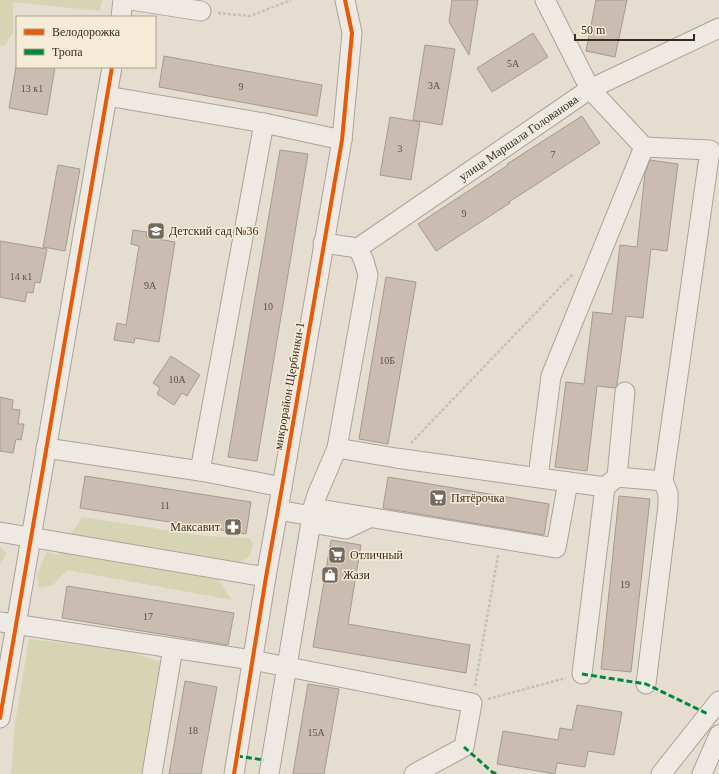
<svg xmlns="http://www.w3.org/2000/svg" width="719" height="774" viewBox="0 0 719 774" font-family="'Times New Roman',serif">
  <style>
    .green { fill: #d6d5b3 }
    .building { fill: #cabcb1; stroke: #a69a8f }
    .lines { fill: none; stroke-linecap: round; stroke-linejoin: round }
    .minor-casing { stroke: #aba398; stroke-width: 21 }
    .path { stroke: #c6c0b8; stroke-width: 2.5; stroke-dasharray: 3 2; stroke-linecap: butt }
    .minor { stroke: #eee9e2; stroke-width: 19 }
    .quiet { stroke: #00873e; stroke-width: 3; stroke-dasharray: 6 3; stroke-linecap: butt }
    .cycleway-casing { stroke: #f6ebd7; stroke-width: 6 }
    .cycleway { stroke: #e8590c; stroke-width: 4 }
    .labels { text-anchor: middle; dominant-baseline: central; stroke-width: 3; stroke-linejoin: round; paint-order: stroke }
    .number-label { font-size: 10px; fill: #5f5044 }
    .street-label { font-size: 12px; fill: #3b2c20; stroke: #f6ebd7 }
    .poi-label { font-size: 12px; fill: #3b2c20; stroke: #f6ebd7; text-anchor: start }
  </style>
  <rect width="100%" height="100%" fill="#e5ded0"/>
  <path class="green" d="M 0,0 L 103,0 L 99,11 L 13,2 L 13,33 L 4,46 L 0,45 Z
    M 82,517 L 204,536 L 249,538 L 253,543 L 250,556 L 216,576 L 232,600 L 67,570 L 53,585 L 39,588 L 37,574 L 47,552 L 58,555 Z
    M 0,546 L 7,554 L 0,564 Z
    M 29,639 L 126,650 L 177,668 L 153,774 L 11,774 L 15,724 Z"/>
  <path class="building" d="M 452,0 L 478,0 L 469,55 L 449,22 Z
    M 596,0 L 627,0 L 615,57 L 586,51 Z
    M 533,33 L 548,57 L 492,92 L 477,68 Z
    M 425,45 L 455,49 L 442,125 L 413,120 Z
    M 164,56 L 322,85 L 317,116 L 159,87 Z
    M 16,67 L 55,67 L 47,115 L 9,108 Z
    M 582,116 L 600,143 L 509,202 L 510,203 L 436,251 L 418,224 L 508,165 L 507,164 Z
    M 390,117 L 420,122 L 411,180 L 380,175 Z
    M 280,150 L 308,154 L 257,461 L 228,457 Z
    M 650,160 L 678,164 L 667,251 L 651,249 L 643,318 L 626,316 L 617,385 L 615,388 L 597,386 L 587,471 L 555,467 L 566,382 L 584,384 L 593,312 L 612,314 L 620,245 L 637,247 L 645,173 Z
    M 58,165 L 80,169 L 65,251 L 43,247 Z
    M 133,230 L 147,232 L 146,237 L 175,242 L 159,342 L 135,338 L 134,343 L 114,340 L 117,323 L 126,325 L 139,246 L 131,244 Z
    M 0,241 L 47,249 L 40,283 L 35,282 L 33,293 L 27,292 L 25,302 L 0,297 Z
    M 386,277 L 416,282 L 388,444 L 359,439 Z
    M 171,356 L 200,375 L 187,396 L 182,393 L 174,405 L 157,394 L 160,388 L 153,383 Z
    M 0,397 L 13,400 L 12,409 L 20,410 L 18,424 L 24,424 L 21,440 L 16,439 L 13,453 L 0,451 Z
    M 85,476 L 251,502 L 246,534 L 80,508 Z
    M 388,477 L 549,504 L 544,535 L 383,508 Z
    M 619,496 L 650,499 L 631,672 L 601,669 Z
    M 331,540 L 361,545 L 348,624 L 470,645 L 466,673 L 313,647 Z
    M 67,586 L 234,613 L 228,645 L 62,618 Z
    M 185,681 L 217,687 L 201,774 L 169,774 Z
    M 308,684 L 339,689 L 324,774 L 293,774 Z
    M 577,705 L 622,712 L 614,755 L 588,751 L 585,767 L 557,763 L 555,774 L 497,764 L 503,731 L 558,740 L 560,728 L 572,730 Z"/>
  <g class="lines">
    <defs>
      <g id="minor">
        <path d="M 131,0 L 201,11"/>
        <path d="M 121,17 L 123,0"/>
        <path d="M 107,96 L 264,123 L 342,140"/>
        <path d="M 644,147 L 710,150 L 663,481"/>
        <path id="s1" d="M 323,243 L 358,248 L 590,89 L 719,28"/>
        <path d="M 46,448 L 200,471 L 282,487"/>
        <path d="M 337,448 L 396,458 L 605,487 L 617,477 L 663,481 L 668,493 L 668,506 L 646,684"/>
        <path d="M 200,471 L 264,123"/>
        <path d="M 538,477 L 551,376 L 644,147 L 590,89 L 545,0"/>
        <path d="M 617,477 L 625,392"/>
        <path d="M 313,508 L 317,495 L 337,448 L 368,275 L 364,261 L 358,248"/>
        <path d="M 312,516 L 313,508 L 556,548 L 568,482"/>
        <path d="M 311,523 L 346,529 L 369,518"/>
        <path d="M 0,532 L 266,577"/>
        <path d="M 0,622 L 252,660 L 472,703 L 464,747 L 414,774"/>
        <path d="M 582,674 L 605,487"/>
        <path d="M 0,718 L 112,67"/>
        <path d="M 152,774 L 173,648"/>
        <path d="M 234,774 L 266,577 L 282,487 L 342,140 L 352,33 L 345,0"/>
        <path d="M 269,774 L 312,516 L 278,510"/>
        <path d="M 661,774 L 719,701"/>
        <path d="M 702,774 L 719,735"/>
      </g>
    </defs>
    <use href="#minor" class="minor-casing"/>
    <path class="path" d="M 218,13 L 250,16 L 291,0
      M 411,443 L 573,274
      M 475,686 L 498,555
      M 488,699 L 566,678"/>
    <use href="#minor" class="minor"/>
    <path class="quiet" d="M 582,674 L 646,684 L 708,714
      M 464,747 L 492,772 L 497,774
      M 237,756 L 264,760"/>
    <defs>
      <path id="cycleway" d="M 0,718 L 112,67
        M 234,774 L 266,577 L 282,487 L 342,140 L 352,33 L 345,0"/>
    </defs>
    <use href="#cycleway" class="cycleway-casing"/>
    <use href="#cycleway" class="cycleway"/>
  </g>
  <defs>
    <symbol id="school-square" viewBox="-11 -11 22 22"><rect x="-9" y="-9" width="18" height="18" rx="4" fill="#766a5e" stroke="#f6ebd7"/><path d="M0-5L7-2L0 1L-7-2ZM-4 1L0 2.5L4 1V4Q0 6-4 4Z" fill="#fff"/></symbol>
    <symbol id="supermarket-square" viewBox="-11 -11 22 22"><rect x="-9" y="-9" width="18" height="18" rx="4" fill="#766a5e" stroke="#f6ebd7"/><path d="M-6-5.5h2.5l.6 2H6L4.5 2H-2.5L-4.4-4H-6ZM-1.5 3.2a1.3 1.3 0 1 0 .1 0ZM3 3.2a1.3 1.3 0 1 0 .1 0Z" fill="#fff"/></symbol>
    <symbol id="pharmacy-square" viewBox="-11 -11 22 22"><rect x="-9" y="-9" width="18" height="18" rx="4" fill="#766a5e" stroke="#f6ebd7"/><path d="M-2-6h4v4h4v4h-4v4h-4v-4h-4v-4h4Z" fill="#fff"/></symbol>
    <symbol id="shop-square" viewBox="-11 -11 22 22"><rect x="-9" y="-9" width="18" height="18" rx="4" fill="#766a5e" stroke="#f6ebd7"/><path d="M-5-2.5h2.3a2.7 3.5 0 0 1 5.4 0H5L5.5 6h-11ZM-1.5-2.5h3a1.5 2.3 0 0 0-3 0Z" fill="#fff"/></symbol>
  </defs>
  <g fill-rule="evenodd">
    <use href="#school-square" x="146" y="221" width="20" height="20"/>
    <use href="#supermarket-square" x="428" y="488" width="20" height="20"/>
    <use href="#pharmacy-square" x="223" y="517" width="20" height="20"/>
    <use href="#supermarket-square" x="327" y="545" width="20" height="20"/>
    <use href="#shop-square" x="320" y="565" width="20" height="20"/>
  </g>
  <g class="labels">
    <g class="number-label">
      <text x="513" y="63">5А</text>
      <text x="434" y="85">3А</text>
      <text x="241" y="86">9</text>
      <text x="32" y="88">13 к1</text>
      <text x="400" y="148">3</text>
      <text x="553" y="154">7</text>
      <text x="464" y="213">9</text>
      <text x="21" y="276">14 к1</text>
      <text x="150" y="285">9А</text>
      <text x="268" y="306">10</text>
      <text x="387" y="360">10Б</text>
      <text x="177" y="379">10А</text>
      <text x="165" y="505">11</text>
      <text x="625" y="584">19</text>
      <text x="148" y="616">17</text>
      <text x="193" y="730">18</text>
      <text x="316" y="732">15А</text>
    </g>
    <g class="street-label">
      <text stroke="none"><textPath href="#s1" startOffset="230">улица Маршала Голованова</textPath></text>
      <text transform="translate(289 386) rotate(-80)">микрорайон Щербинки-1</text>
    </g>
    <g class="poi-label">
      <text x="169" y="231">Детский сад №36</text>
      <text x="451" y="498">Пятёрочка</text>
      <text x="220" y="527" text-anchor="end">Максавит</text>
      <text x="350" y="555">Отличный</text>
      <text x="343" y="575">Жази</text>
    </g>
  </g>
  <rect x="16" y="16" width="140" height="52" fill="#f6ebd7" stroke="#ab9f8e"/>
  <rect x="24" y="29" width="20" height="6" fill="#e8590c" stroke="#ab9f8e"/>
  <text x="52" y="36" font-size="12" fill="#3b2c20">Велодорожка</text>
  <rect x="24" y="49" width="20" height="6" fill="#00873e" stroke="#ab9f8e"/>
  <text x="52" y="56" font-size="12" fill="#3b2c20">Тропа</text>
  <path d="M575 34v6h119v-6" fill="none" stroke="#3b2c20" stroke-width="2"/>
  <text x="581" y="34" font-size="12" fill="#3b2c20" stroke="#f6ebd7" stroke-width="3" paint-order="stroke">50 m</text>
</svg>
